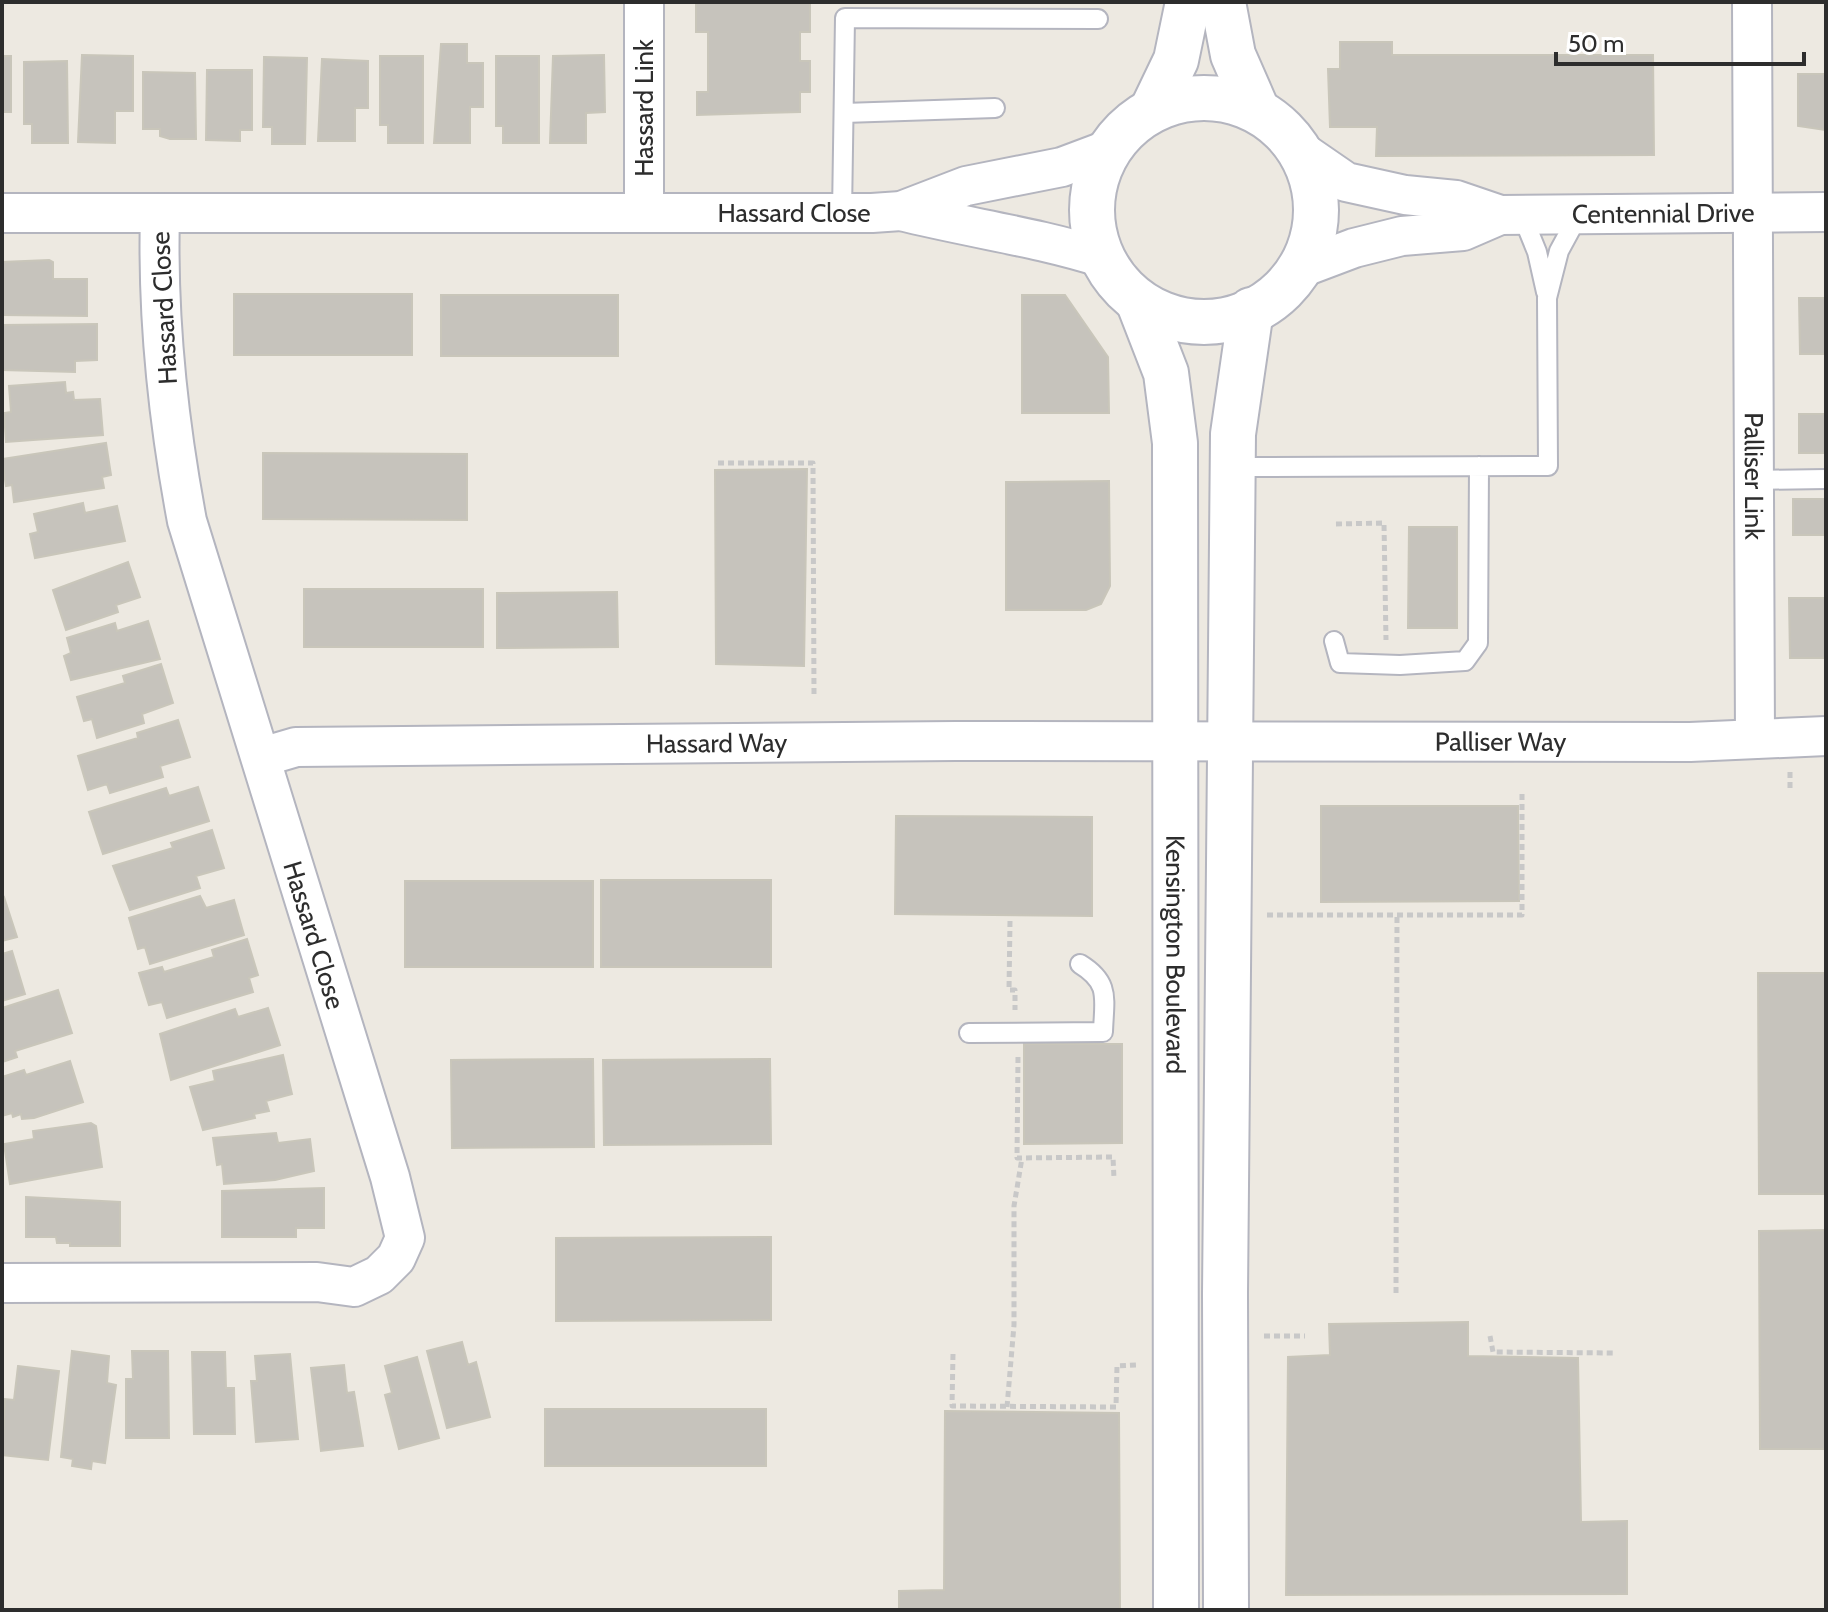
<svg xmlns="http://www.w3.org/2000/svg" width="1828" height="1612" viewBox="0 0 1828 1612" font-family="Cabin,sans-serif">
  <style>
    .building { fill: #c6c3bc; stroke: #c9c6ba; stroke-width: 2 }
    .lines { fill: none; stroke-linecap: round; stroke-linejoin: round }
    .lane-casing { stroke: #b4b5bf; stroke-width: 22 }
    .street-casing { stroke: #b4b5bf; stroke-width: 42 }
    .secondary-casing { stroke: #b4b5bf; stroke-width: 48 }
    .path { stroke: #c8c8c8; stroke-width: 5; stroke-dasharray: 6 4; stroke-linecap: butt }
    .lane { stroke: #fff; stroke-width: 18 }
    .street { stroke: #fff; stroke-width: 38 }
    .secondary { stroke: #fff; stroke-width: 44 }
    .labels { text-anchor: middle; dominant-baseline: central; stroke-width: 7; stroke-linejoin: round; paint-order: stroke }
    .street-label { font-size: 26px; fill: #2d2d2d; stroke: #fff }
  </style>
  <rect width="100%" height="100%" fill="#ede9e1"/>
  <path class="building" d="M 696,2 L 810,2 L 810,32 L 800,32 L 800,61 L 810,61 L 810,92 L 800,92 L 800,112 L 697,115 L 697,92 L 708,92 L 708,32 L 696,32 Z
    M 1340,42 L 1392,42 L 1392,55 L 1653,55 L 1654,155 L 1376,156 L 1377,127 L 1330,127 L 1328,69 L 1340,69 Z
    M 441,44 L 467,44 L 467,63 L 483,63 L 483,107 L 470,107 L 470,143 L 434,143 Z
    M 82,55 L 133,56 L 133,111 L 115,111 L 115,143 L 78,142 Z
    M 604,55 L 605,112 L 586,113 L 586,143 L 550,143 L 553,56 Z
    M 2,56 L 11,56 L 11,112 L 2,112 Z
    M 380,56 L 423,56 L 423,143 L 388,143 L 388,125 L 380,125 Z
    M 496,56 L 539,56 L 539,143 L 503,143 L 503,126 L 496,126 Z
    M 264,57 L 307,58 L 305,144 L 272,144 L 272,127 L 263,127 Z
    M 322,59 L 368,61 L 368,108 L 355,108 L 355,141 L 318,141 Z
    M 67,61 L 68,143 L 32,143 L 32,124 L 24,124 L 24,62 Z
    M 207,70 L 252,70 L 252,130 L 240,130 L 240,141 L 206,140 Z
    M 143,72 L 195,73 L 196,139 L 170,139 L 160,136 L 160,129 L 143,129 Z
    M 1798,74 L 1826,74 L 1826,130 L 1798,126 Z
    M 49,260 L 53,262 L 53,279 L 87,279 L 87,316 L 2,315 L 2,262 Z
    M 234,294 L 412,294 L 412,355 L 234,355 Z
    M 441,295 L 618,295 L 618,356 L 441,356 Z
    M 1022,295 L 1065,295 L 1108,357 L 1109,413 L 1022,413 Z
    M 1799,298 L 1826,298 L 1826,354 L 1800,354 Z
    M 97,324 L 97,360 L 75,361 L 75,372 L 2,370 L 2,325 Z
    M 65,382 L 66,393 L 73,392 L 74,400 L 100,399 L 103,435 L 6,442 L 4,413 L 11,412 L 9,386 Z
    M 1799,414 L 1826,414 L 1826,453 L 1799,453 Z
    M 106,443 L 111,475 L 102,477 L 104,488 L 14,502 L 12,485 L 6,486 L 2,459 Z
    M 263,453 L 467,454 L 467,520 L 263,519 Z
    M 807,469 L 804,666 L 716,664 L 715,470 Z
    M 1109,481 L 1110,586 L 1101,604 L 1086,610 L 1006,610 L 1006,482 Z
    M 1793,499 L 1825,499 L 1825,535 L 1793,535 Z
    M 83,503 L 85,513 L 117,506 L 125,541 L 35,558 L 30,534 L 38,532 L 34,514 Z
    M 1409,527 L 1457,527 L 1457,628 L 1408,628 Z
    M 128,562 L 140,597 L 116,605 L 118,612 L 66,630 L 53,590 Z
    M 304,589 L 483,589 L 483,647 L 304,647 Z
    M 617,592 L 618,647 L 497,648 L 497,593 Z
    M 1789,598 L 1826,598 L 1826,658 L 1790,658 Z
    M 148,621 L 160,659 L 71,680 L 64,656 L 71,653 L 67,638 L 115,623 L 117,631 Z
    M 161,664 L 173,703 L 142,714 L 144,723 L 97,738 L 92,719 L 84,721 L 77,697 L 125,683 L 123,676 Z
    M 178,720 L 190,757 L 160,766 L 163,777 L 110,793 L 107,784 L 88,790 L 78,756 L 138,738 L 137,733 Z
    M 198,787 L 209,821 L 103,854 L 89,812 L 166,788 L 169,796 Z
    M 1321,806 L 1518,806 L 1519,901 L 1321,902 Z
    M 896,816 L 1092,817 L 1092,916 L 895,914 Z
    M 212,830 L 224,868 L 196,876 L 200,888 L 130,910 L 113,866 L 173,848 L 171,843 Z
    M 601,880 L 771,880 L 771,967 L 601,967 Z
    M 405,881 L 593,881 L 593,967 L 405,967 Z
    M 200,896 L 206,908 L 234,900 L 244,935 L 150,964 L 145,947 L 138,949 L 129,918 Z
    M 4,897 L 17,937 L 2,941 L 2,898 Z
    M 247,939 L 258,975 L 249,978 L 253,992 L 167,1018 L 162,1002 L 149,1005 L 139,973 L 162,967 L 164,972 L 214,957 L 212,950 Z
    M 12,951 L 25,994 L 2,1001 L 2,954 Z
    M 1758,973 L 1826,973 L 1826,1194 L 1759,1194 Z
    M 58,990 L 72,1033 L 15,1051 L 17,1057 L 2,1062 L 2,1008 Z
    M 268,1008 L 280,1045 L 171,1080 L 160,1034 L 235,1009 L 238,1017 Z
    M 1024,1044 L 1122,1044 L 1122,1143 L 1024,1144 Z
    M 283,1055 L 292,1094 L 266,1101 L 269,1111 L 254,1114 L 255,1118 L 203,1130 L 190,1087 L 215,1081 L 213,1071 Z
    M 593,1059 L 594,1147 L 452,1148 L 451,1060 Z
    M 770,1059 L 771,1144 L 604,1145 L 603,1060 Z
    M 70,1061 L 83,1102 L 34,1118 L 22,1119 L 21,1114 L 13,1117 L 12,1113 L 2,1116 L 2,1077 L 24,1070 L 26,1075 Z
    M 91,1123 L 96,1126 L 102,1167 L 10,1184 L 4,1144 L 34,1139 L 33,1131 Z
    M 276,1133 L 278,1143 L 310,1139 L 314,1171 L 275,1180 L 224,1184 L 222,1164 L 217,1165 L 213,1138 Z
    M 324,1188 L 324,1228 L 296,1228 L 296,1237 L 222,1237 L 222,1191 Z
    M 26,1197 L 120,1202 L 120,1246 L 70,1246 L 70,1243 L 57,1243 L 56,1237 L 26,1237 Z
    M 1826,1230 L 1826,1449 L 1760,1449 L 1759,1231 Z
    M 771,1237 L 771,1320 L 556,1321 L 556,1238 Z
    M 1468,1322 L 1468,1356 L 1578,1358 L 1581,1522 L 1627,1521 L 1627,1594 L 1286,1595 L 1288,1357 L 1330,1355 L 1329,1324 Z
    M 462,1342 L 468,1365 L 476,1362 L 490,1417 L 447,1428 L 427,1351 Z
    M 72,1351 L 109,1356 L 107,1383 L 116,1385 L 105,1463 L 92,1461 L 91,1469 L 72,1466 L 73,1459 L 61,1457 Z
    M 132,1351 L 168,1351 L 169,1438 L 126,1438 L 126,1379 L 133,1379 Z
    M 192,1352 L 225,1352 L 226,1388 L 234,1388 L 235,1434 L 194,1434 Z
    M 290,1354 L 298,1439 L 256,1442 L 251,1381 L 257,1381 L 255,1356 Z
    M 417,1357 L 439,1438 L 399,1449 L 385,1395 L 392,1393 L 385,1366 Z
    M 344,1365 L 347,1393 L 354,1392 L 363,1446 L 321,1451 L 311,1368 Z
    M 18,1366 L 59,1371 L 48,1460 L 2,1455 L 5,1399 L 14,1400 Z
    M 545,1409 L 766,1409 L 766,1466 L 545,1466 Z
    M 945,1411 L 1119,1413 L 1120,1610 L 899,1610 L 899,1591 L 944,1590 Z"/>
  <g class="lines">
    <defs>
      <path id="lane" d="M 844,113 L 995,108
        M 842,213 L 845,18 L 1098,19
        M 1522,215 L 1537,252 L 1546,292
        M 1233,467 L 1548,466 L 1547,298 L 1559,251 L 1578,216
        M 1752,480 L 1826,479
        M 1334,641 L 1340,663 L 1400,665 L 1465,661 L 1478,643 L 1479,466
        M 969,1033 L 1103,1032 C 1104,999 1111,983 1080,964"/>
      <g id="street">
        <path d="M 644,2 L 644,213"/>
        <path id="s1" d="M 1752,2 L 1755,739"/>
        <path id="s2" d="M 1301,151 L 1346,182 L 1405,195 L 1456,200 L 1500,215 L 1826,212"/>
        <path d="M 901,211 C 969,228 1037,237 1103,258"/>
        <path id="s3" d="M 2,213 L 872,213 L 901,211 L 966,186 L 1062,167 L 1110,149"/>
        <path d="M 1301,268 L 1354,248 L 1402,236 L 1463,231 L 1500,215"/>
        <path id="s4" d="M 262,757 L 296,747 L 955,741 L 1690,742 L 1826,736"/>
        <path d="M 2,1283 L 317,1282 L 354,1287 L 379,1275 L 396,1258 L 405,1238 L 390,1177 L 187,521 C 168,420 157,316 160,213"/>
      </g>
      <g id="secondary">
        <path d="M 1223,2 L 1233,55 L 1257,110"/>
        <circle cx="1204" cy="210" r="112"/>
        <path d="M 1152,110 L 1176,60 L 1188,2"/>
        <path id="s5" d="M 1140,306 L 1166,373 L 1175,443 L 1176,1610"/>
        <path d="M 1226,1610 L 1225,1294 L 1233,434 L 1251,310"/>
      </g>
    </defs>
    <use href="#lane" class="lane-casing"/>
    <use href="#street" class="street-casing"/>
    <use href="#secondary" class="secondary-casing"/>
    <path class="path" d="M 718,463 L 813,463 L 814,697
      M 1336,524 L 1384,523 L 1386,640
      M 1790,772 L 1790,791
      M 1267,915 L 1522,915 L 1522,792
      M 1010,921 L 1009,990 L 1015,990 L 1015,1010
      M 1018,1057 L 1017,1158 L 1113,1157 L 1114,1179
      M 1396,1293 L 1397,915
      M 1264,1336 L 1305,1336
      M 1490,1336 L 1493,1352 L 1615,1353
      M 953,1354 L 952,1406 L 1116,1407 L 1117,1366 L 1137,1365
      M 1007,1407 L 1014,1325 L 1014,1206 L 1022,1158"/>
    <use href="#lane" class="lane"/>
    <use href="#street" class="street"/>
    <use href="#secondary" class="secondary"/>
  </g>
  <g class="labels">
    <g class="street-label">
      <text transform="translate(644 108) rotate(-90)">Hassard Link</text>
      <text stroke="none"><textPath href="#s3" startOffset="792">Hassard Close</textPath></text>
      <text stroke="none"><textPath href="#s2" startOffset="376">Centennial Drive</textPath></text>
      <text transform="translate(164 308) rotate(-93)">Hassard Close</text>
      <text stroke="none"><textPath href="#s1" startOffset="474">Palliser Link</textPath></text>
      <text stroke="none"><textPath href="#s4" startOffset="1240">Palliser Way</textPath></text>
      <text stroke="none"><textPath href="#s4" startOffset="456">Hassard Way</textPath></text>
      <text transform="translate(314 935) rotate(73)">Hassard Close</text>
      <text stroke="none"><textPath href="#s5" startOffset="654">Kensington Boulevard</textPath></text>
    </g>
  </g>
  <rect width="1828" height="1612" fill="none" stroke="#2d2d2d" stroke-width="8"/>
  <path d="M1556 52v12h248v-12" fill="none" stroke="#2d2d2d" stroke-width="4"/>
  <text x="1568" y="52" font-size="24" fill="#2d2d2d" stroke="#ffffff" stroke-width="6" paint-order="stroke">50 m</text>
</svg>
